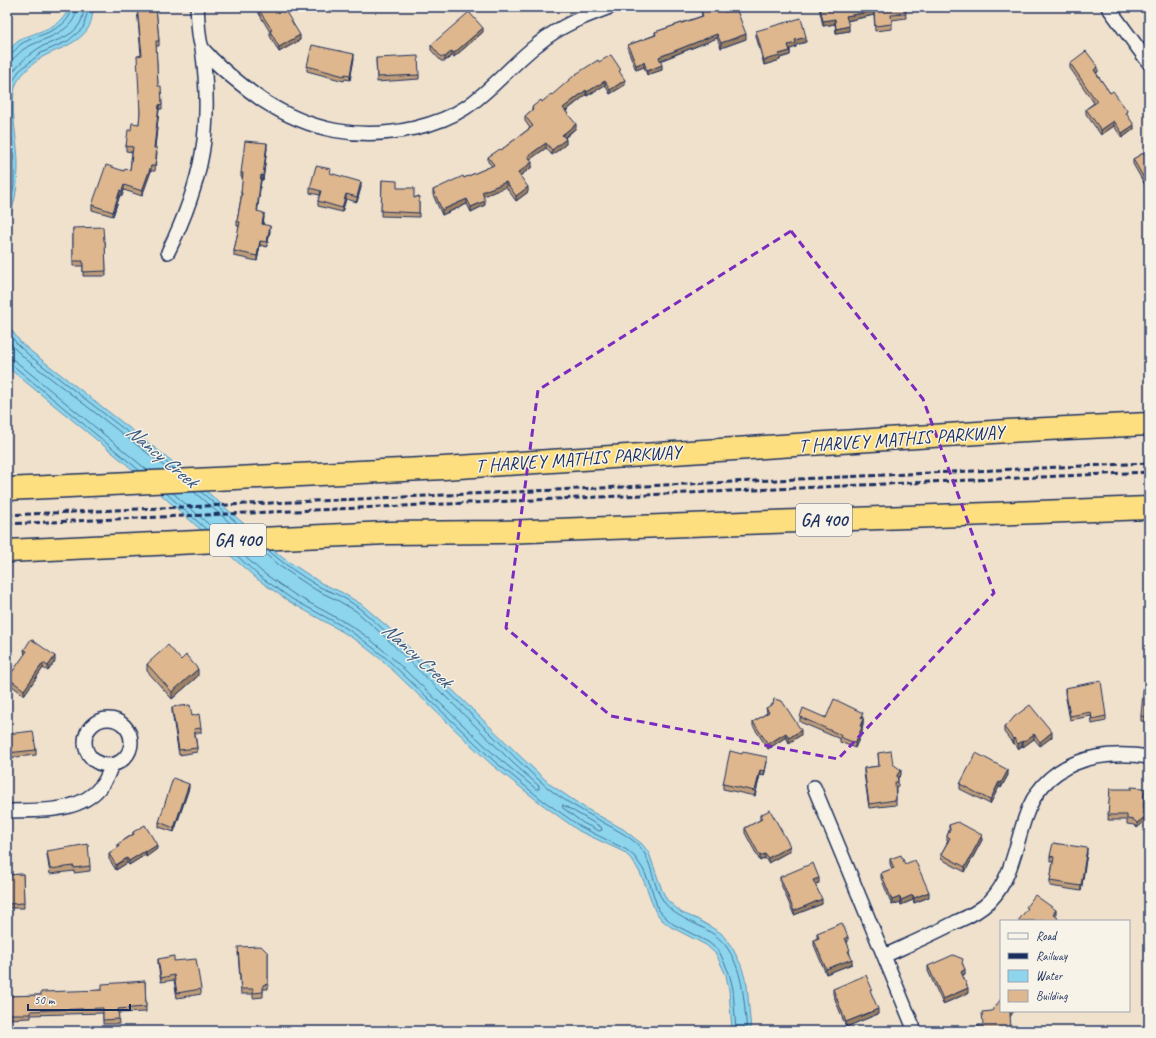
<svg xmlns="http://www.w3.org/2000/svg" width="1156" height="1038" viewBox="0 0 1156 1038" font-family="Caveat,sans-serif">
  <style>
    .water { fill: #8cd5ed; stroke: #5f93b4 }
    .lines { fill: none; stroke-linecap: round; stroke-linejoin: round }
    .shore { stroke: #487197; stroke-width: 1 }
    .street-casing { stroke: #1b2f5e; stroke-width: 16 }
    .highway-casing { stroke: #1b2f5e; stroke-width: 25 }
    .street { stroke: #f7f3e8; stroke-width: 13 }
    .highway { stroke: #fedf80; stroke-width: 22 }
    .rail { stroke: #1b2f5e; stroke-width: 3; stroke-dasharray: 6 3; stroke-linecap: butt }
    .wall { fill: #bf9d7a; stroke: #1b2f5e }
    .shaded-wall { fill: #9b8063; stroke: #1b2f5e }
    .building { fill: #deb78e; stroke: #1b2f5e }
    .marked { fill: none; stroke: #7b2cbf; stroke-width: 3; stroke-dasharray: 8 5; stroke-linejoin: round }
    .labels { text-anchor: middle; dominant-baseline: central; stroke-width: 3; stroke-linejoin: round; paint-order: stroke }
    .shield { fill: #f7f3e8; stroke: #5d6a87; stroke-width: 1 }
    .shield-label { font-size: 18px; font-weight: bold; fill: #1b2f5e }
    .street-label { font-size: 19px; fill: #1b2f5e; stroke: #f7f3e8 }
    .water-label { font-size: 20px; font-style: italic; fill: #375882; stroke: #f7f3e8 }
  </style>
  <rect width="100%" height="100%" fill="#f0e1cd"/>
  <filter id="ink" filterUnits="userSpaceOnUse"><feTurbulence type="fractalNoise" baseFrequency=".025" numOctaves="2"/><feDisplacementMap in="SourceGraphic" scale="8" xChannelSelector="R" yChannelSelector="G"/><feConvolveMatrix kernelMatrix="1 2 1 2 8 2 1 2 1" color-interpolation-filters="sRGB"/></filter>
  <g filter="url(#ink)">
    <path class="water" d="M 69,7 L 93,7 C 93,14 91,25 87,30 C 78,43 59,49 46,55 C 35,61 23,72 17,82 C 8,101 18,142 18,163 C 18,187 15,203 7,226 L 7,54 C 11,48 15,43 20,40 C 38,30 62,29 69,7 Z
      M 7,324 L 21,343 L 33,353 L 173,462 L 283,558 L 321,583 L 341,592 L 361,604 L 388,627 L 521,757 L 551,785 L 585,808 L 623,829 L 642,844 L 649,853 L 662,890 L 667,900 L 682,913 L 697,919 L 721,933 L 732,947 L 741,965 L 747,985 L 751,1031 L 732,1031 L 729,990 L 726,975 L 716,954 L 706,945 L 671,927 L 662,920 L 655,911 L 646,886 L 639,871 L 632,860 L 624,852 L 579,831 L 539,802 L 491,764 L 383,661 L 360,643 L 343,632 L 290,602 L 257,579 L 125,463 L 11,370 L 7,365 Z"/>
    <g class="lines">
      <path class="shore" d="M 7,55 C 13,55 16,48 21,44 C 37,34 70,31 72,7
        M 7,61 C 15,60 18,53 24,49 C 41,38 76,34 77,7
        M 7,85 C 10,70 27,56 39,48 C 52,41 71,38 79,25 C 82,21 84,12 84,7
        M 7,139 C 9,157 11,176 7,194
        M 7,214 L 14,186 L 14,162 L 9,107 L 12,83 L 19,71 L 41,53 L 68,41 L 83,28 L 89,7
        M 7,331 L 18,345 L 30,356 L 175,469
        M 7,339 L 15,349 L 27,360 L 168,469
        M 7,358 L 14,360 L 147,470
        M 7,363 L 11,364 L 140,471
        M 194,492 L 236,528
        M 201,492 L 243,528
        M 166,493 L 207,530
        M 173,493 L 214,529
        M 269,551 C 284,564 301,576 318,586 C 325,590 333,592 340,596 C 350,601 358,607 366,614 C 410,652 450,694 491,734 C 510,752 528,771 548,788 C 563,800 581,810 599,820 C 612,828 629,835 640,847 C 653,862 652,886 664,902 C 680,924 712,924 728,949 C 744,974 744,1003 747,1031
        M 233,552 L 259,576 L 292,599 L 346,628 L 363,640 L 386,658 L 494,761 L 541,799 L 581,827 L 627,850 L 635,857 L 643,869 L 650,884 L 658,909 L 665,917 L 673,924 L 708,942 L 719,951 L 729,973 L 733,989 L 736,1031
        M 240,552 L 262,572 L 295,595 L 348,624 L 366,636 L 389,655 L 497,757 L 536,789 L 539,789 L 539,786 L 514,764 L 382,634 L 356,611 L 337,600 L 316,590 L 278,565 L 262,551
        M 563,805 L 601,827 L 602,830 L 599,831 L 583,823 L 563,808 Z"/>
      <defs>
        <path id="street" d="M 197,7 C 198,16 198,42 203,49 C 205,52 209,55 211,58 C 227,74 244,87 262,100 C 310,131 359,141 415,128 C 432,124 450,118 465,108 C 492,90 512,64 538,44 C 561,25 583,17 610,7
          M 1108,7 L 1149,63
          M 168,252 C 203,181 213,126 202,48
          M85 742a23 23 0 1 1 46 0a23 23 0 1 1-46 0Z
          M 814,787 L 915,1031
          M 7,811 C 40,810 80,814 102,785 C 107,779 109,771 112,765
          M 884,956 C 908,945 933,934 956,922 C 968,917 981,910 990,901 C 1012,878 1015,847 1025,818 C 1043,762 1097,749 1149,757"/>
        <path id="highway" d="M 7,489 L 444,468 L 1008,431 L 1149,424
          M 7,551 L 387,533 L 500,532 L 1149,508"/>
      </defs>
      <use href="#street" class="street-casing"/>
      <use href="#highway" class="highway-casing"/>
      <use href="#street" class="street"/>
      <use href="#highway" class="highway"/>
      <path class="rail" d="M 7,515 L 1149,463
        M 7,524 L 1149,472"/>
    </g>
    <path class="wall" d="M 137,7 L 156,7 L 159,41 L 159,46 L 156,46 L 158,86 L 162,104 L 162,109 L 159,109 L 155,148 L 157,153 L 155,171 L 151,171 L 142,196 L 124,190 L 122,196 L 120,195 L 113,216 L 92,210 L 92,205 L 124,171 L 130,170 L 132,152 L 126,151 L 126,146 L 131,130 L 139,124 L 140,114 L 141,55 Z
      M 255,7 L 283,7 L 300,40 L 279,52 L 270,36 L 270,32 Z
      M 819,7 L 916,7 L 905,8 L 906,18 L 892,20 L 892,29 L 875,31 L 874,15 L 847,21 L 849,31 L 836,33 L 835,24 L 823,26 Z
      M 722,10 L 725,12 L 746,39 L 721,48 L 717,38 L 660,61 L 662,70 L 647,75 L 644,67 L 636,70 L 628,50 L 628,45 L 655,35 L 655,32 L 702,16 L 701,11 Z
      M 756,31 L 806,42 L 796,45 L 796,47 L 790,49 L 790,55 L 780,58 L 780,60 L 764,65 L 756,36 Z
      M 483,32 L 454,57 L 452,56 L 445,61 L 441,61 L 431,50 L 431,45 Z
      M 354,58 L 350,80 L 345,79 L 344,81 L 307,71 L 307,66 Z
      M 376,58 L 419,75 L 419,79 L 377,82 Z
      M 599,62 L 621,75 L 625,85 L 610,94 L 605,85 L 587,96 L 586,95 L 566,111 L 576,128 L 565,138 L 566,144 L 552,155 L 546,148 L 530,159 L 532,167 L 520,176 L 528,192 L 516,201 L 506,187 L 483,196 L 485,205 L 471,212 L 467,204 L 442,215 L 433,195 L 433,190 L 464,178 L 492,166 L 488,162 L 488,157 L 501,150 L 530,128 L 525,121 L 525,116 L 532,110 L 532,107 L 542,102 Z
      M 1070,63 L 1098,72 L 1096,73 L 1110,93 L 1128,115 L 1134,129 L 1122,138 L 1114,126 L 1101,135 L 1086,114 L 1086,109 L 1094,103 L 1070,68 Z
      M 267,148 L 263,180 L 261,180 L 257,211 L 264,217 L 263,225 L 270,231 L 267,247 L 260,245 L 257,261 L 234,256 L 234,251 L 239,226 L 237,226 L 237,221 L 241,198 L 241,193 L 243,178 L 241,177 L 241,173 Z
      M 1149,150 L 1149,192 L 1133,164 L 1133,159 Z
      M 331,174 L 361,187 L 357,202 L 346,199 L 342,212 L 318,206 L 318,201 L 320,195 L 310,193 L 310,188 Z
      M 382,180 L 397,188 L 414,198 L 419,196 L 419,217 L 381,216 Z
      M 73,228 L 104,241 L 105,241 L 106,276 L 83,276 L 83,266 L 73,266 Z
      M 24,650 L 55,661 L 48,671 L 43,668 L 24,695 L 8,683 L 8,678 L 25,655 Z
      M 181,660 L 198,676 L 172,699 L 147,671 L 147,664 Z
      M 1149,681 L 1149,722 L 1141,721 L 1141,716 Z
      M 1065,688 L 1106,716 L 1106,721 L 1092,724 L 1091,716 L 1070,720 L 1065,693 Z
      M 172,707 L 192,716 L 201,728 L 201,733 L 195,733 L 197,748 L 197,752 L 179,755 L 172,712 Z
      M 766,708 L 801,735 L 789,743 L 786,737 L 768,749 L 753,726 L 753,722 L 767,713 Z
      M 800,717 L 863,717 L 863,724 L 862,728 L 862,732 L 855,748 L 840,742 L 840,739 L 800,722 Z
      M 1004,727 L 1052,737 L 1040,746 L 1034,739 L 1023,747 L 1022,746 L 1018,749 L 1014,743 L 1013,744 L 1004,732 Z
      M 7,734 L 36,750 L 36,755 L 7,758 Z
      M 878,753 L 893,764 L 901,775 L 898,778 L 898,786 L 896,787 L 896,805 L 869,808 L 864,773 L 864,768 L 879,766 Z
      M 767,762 L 764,776 L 760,775 L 755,796 L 723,789 L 723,784 Z
      M 1008,775 L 1001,788 L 999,787 L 990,804 L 960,789 L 960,784 Z
      M 189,788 L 174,832 L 159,827 L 159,822 Z
      M 1110,789 L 1144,792 L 1143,813 L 1146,820 L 1137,828 L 1134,825 L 1127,824 L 1127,820 L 1108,820 Z
      M 760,815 L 790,851 L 768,863 L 765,858 L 760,861 L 745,833 L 745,828 L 760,820 Z
      M 949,825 L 982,840 L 965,872 L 941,859 L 941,854 L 948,841 L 947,841 L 947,836 L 949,831 Z
      M 133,832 L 157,849 L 146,857 L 145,855 L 129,865 L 127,863 L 116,870 L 109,859 L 109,854 L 118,848 L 118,844 L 133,834 Z
      M 47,851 L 90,866 L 90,871 L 74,873 L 74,871 L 50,874 L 47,855 Z
      M 1087,853 L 1081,891 L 1050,886 L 1050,881 L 1053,862 L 1050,861 L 1050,856 Z
      M 890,859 L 905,864 L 929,897 L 914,903 L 913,900 L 901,905 L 900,902 L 892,905 L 881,878 L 881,873 L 892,869 L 890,864 Z
      M 23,874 L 24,908 L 8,908 L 8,904 L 7,904 L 7,875 Z
      M 780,877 L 819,883 L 815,884 L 822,904 L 794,915 L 780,882 Z
      M 817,933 L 848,942 L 847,942 L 850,955 L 852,964 L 826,974 L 814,945 L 814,940 L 817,938 Z
      M 238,952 L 268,953 L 268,989 L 263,989 L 263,997 L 253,998 L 253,994 L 241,994 Z
      M 158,959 L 201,989 L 201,994 L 177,998 L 174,980 L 161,982 L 158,964 Z
      M 963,964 L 963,965 L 965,974 L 962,976 L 968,993 L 943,1004 L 928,971 L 928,966 Z
      M 145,981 L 146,1012 L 118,1013 L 119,1024 L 103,1024 L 103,1013 L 31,1015 L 31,1018 L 7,1019 L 7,996 L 41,995 L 102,990 Z
      M 833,989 L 872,994 L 871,994 L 878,1014 L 846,1027 L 833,994 Z"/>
    <path class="shaded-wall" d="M 874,11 L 874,15 L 846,21 L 846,16 Z
      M 835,19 L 835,24 L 823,26 L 823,21 Z
      M 849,26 L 849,31 L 836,33 L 836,29 Z
      M 483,28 L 483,32 L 454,57 L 454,53 Z
      M 717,34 L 717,38 L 659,61 L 659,57 Z
      M 746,34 L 746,39 L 721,48 L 721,43 Z
      M 300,35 L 300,40 L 279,52 L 279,47 Z
      M 806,37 L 806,42 L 796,45 L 796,47 L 788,50 L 788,45 L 795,40 Z
      M 452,51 L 452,56 L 445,61 L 445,57 Z
      M 790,51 L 790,55 L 780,58 L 780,60 L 764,65 L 764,60 L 779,54 Z
      M 354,54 L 354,58 L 350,80 L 350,75 Z
      M 644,62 L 644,67 L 636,70 L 636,65 Z
      M 662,65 L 662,70 L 647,75 L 647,71 Z
      M 1098,67 L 1098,72 L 1094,74 L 1094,70 Z
      M 625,80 L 625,85 L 610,94 L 610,90 Z
      M 605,81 L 605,85 L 587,96 L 587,92 Z
      M 586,90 L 586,95 L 563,113 L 563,108 Z
      M 159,105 L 159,109 L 154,153 L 154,148 Z
      M 1114,121 L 1114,126 L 1101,135 L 1101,130 Z
      M 576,124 L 576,128 L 562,139 L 562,135 Z
      M 1134,125 L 1134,129 L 1122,138 L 1122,133 Z
      M 566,139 L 566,144 L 552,155 L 552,150 Z
      M 267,143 L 267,148 L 263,180 L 263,176 Z
      M 546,143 L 546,148 L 528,161 L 528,156 Z
      M 532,162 L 532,167 L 518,177 L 518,173 Z
      M 151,166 L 151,171 L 142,196 L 142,191 Z
      M 261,175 L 261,180 L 257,216 L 257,211 Z
      M 361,182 L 361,187 L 357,202 L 357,197 Z
      M 506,182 L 506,187 L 482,197 L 482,192 Z
      M 124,185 L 124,190 L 122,196 L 122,191 Z
      M 528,187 L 528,192 L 516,201 L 516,196 Z
      M 120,190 L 120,195 L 113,216 L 113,212 Z
      M 346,194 L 346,199 L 342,212 L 342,208 Z
      M 467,199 L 467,204 L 442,215 L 442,210 Z
      M 485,201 L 485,205 L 471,212 L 471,207 Z
      M 264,213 L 264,217 L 262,229 L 262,224 Z
      M 270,226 L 270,231 L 267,247 L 267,242 Z
      M 260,241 L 260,245 L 257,261 L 257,256 Z
      M 55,656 L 55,661 L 48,671 L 48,666 Z
      M 43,663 L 43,668 L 24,695 L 24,690 Z
      M 198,669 L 198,676 L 172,699 L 172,692 Z
      M 863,719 L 863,724 L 862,728 L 862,732 L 855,748 L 855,743 Z
      M 801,730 L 801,735 L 789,743 L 789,738 Z
      M 1052,732 L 1052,737 L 1040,746 L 1040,742 Z
      M 786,733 L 786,737 L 768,749 L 768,744 Z
      M 1034,734 L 1034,739 L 1023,747 L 1023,742 Z
      M 1014,738 L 1014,743 L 1013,744 L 1013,739 Z
      M 1022,741 L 1022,746 L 1018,749 L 1018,744 Z
      M 767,757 L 767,762 L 764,776 L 764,771 Z
      M 760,770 L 760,775 L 755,796 L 755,791 Z
      M 901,770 L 901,775 L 897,779 L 897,775 Z
      M 1008,770 L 1008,775 L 1001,788 L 1001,783 Z
      M 999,782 L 999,787 L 990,804 L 990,800 Z
      M 189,784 L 189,788 L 174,832 L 174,828 Z
      M 1146,816 L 1146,820 L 1137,828 L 1137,823 Z
      M 982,835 L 982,840 L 965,872 L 965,867 Z
      M 157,845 L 157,849 L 146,857 L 146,852 Z
      M 790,846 L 790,851 L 768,863 L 768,858 Z
      M 1087,848 L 1087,853 L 1081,891 L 1081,886 Z
      M 145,851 L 145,855 L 129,865 L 129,861 Z
      M 765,854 L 765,858 L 760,861 L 760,856 Z
      M 127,858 L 127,863 L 116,870 L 116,865 Z
      M 819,878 L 819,883 L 813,885 L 813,880 Z
      M 929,892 L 929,897 L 914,903 L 914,898 Z
      M 913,895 L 913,900 L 901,905 L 901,900 Z
      M 900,897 L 900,902 L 892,905 L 892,900 Z
      M 822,899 L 822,904 L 794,915 L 794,911 Z
      M 1056,910 L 1056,915 L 1053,919 L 1053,914 Z
      M 848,937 L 848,942 L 845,943 L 845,938 Z
      M 852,959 L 852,964 L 826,974 L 826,969 Z
      M 965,969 L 965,974 L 961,976 L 961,972 Z
      M 968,988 L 968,993 L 943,1004 L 943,999 Z
      M 878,1009 L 878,1014 L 846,1027 L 846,1022 Z
      M 1010,1011 L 1014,1011 L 1010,1017 Z"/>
    <path class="building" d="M 137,7 L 156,7 L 159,41 L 156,41 L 158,86 L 161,86 L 162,104 L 159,105 L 154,148 L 157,148 L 155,166 L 151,166 L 142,191 L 124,185 L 122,191 L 120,190 L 113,212 L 92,205 L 106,165 L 124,171 L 125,169 L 130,170 L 133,147 L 126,146 L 128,130 L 131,130 L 132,123 L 139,124 L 140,112 L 137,56 L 142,55 Z
      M 257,7 L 283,7 L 300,35 L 279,47 L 270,31 L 272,30 Z
      M 712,7 L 721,7 L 722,10 L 724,10 L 725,12 L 736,8 L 746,34 L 721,43 L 717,34 L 659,57 L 662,65 L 647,71 L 644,62 L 636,65 L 628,45 L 656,35 L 655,32 L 703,16 L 701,11 Z
      M 820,7 L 905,7 L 906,14 L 891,15 L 892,24 L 875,26 L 874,11 L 846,16 L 849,26 L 836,29 L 835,19 L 823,21 Z
      M 469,12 L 483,28 L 454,53 L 452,51 L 445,57 L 441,57 L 431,45 Z
      M 801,18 L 806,37 L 795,40 L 796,43 L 788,45 L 790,51 L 779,54 L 780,56 L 764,60 L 756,31 Z
      M 312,45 L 354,54 L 350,75 L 345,74 L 344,76 L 307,66 Z
      M 1086,51 L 1098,67 L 1094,70 L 1110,93 L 1113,91 L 1128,112 L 1126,113 L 1134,125 L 1122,133 L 1114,121 L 1101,130 L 1086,109 L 1097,102 L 1070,63 Z
      M 611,55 L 621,70 L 619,71 L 625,80 L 610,90 L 605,81 L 587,92 L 586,90 L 563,108 L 576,124 L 562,135 L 566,139 L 552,150 L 546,143 L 528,156 L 532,162 L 518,173 L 528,187 L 516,196 L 506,182 L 482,192 L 485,201 L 471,207 L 467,199 L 442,210 L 433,190 L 463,176 L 464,178 L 494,165 L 488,157 L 500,149 L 501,150 L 533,126 L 525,116 L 533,109 L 532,107 L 541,100 L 542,102 L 551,94 L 552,95 L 576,74 L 598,60 L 599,62 Z
      M 418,56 L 419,75 L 377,77 L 376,58 Z
      M 245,141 L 267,143 L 263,176 L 261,175 L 257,211 L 264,213 L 262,224 L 270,226 L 267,242 L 260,241 L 257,256 L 234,251 L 240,222 L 237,221 L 242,193 L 241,193 L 243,173 L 241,173 Z
      M 1149,150 L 1149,187 L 1133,159 Z
      M 316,166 L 331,169 L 330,173 L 361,182 L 357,197 L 346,194 L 342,208 L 318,201 L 321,191 L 310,188 Z
      M 382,180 L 397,181 L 397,188 L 414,188 L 414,198 L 419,196 L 419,213 L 381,211 Z
      M 103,227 L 104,241 L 105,241 L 106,271 L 83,272 L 83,261 L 73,261 L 73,228 Z
      M 31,639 L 55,656 L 48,666 L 43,663 L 24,690 L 8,678 L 27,651 L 24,650 Z
      M 168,645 L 181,660 L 186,655 L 198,669 L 172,692 L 147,664 Z
      M 1101,681 L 1106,716 L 1092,719 L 1091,712 L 1070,716 L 1065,688 Z
      M 1144,681 L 1149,681 L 1149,717 L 1141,716 Z
      M 774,699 L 782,701 L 801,730 L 789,738 L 786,733 L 768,744 L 753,722 L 769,712 L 766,708 L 773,704 Z
      M 834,699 L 863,713 L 861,718 L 863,719 L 860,726 L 862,727 L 855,743 L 840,737 L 841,735 L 800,717 L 803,708 L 826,718 Z
      M 190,705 L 192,716 L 199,714 L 201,728 L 194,729 L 197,748 L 179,750 L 172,707 Z
      M 1030,705 L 1052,732 L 1040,742 L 1034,734 L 1023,742 L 1022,741 L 1018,744 L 1014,738 L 1013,739 L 1004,727 L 1011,721 L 1014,717 Z
      M 33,731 L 36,750 L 7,753 L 7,734 Z
      M 730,751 L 742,754 L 743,752 L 767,757 L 764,771 L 760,770 L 755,791 L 723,784 Z
      M 891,751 L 893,764 L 901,770 L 897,775 L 898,782 L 895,782 L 896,800 L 869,804 L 864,768 L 879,766 L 878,753 Z
      M 976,753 L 1008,770 L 1001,783 L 999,782 L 990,800 L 960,784 Z
      M 173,778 L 189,784 L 174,828 L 159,822 Z
      M 1131,787 L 1144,788 L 1143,813 L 1146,816 L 1137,823 L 1134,820 L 1127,819 L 1127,815 L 1108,815 L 1110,789 L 1132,789 Z
      M 770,810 L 790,846 L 768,858 L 765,854 L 760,856 L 745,828 L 762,819 L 760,815 Z
      M 958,822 L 982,835 L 965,867 L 941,854 L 950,838 L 947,836 L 950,829 L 949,825 Z
      M 145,825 L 157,845 L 146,852 L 145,851 L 129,861 L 127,858 L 116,865 L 109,854 L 119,847 L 118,844 L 134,834 L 133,832 Z
      M 1053,843 L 1087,848 L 1081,886 L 1050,881 L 1054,857 L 1050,856 Z
      M 88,844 L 90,866 L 74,868 L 74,866 L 50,869 L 47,851 Z
      M 901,855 L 905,864 L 915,860 L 929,892 L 914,898 L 913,895 L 901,900 L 900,897 L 892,900 L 881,873 L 894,868 L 890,859 Z
      M 813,863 L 819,878 L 813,880 L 822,899 L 794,911 L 780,877 Z
      M 23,874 L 24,903 L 8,904 L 8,899 L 7,899 L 7,875 Z
      M 1035,895 L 1056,910 L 1053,914 L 1058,918 L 1055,921 L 1018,921 L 1028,908 L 1026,907 Z
      M 842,923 L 848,937 L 845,938 L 850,950 L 848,951 L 852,959 L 826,969 L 814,940 L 819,938 L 817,933 Z
      M 261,946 L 268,953 L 268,984 L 263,985 L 263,992 L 253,993 L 253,989 L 241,989 L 238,947 Z
      M 953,955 L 963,959 L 962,963 L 965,969 L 961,972 L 968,988 L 943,999 L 928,966 Z
      M 174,956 L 174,961 L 196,959 L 201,989 L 177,993 L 174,975 L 161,978 L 158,959 Z
      M 866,975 L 872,989 L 870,990 L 878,1009 L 846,1022 L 833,989 Z
      M 145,981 L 146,1007 L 118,1009 L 119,1019 L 103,1020 L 103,1008 L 31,1011 L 31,1014 L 7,1014 L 7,996 L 41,995 L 41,992 L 102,990 L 102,984 Z
      M 1001,999 L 1001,1011 L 1010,1011 L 1010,1012 L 1011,1031 L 978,1031 L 978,1025 L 983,1025 L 982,1012 L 992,1011 Z"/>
  </g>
  <path class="marked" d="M 791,231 L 923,399 L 994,593 L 838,759 L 611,716 L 506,628 L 538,390 Z"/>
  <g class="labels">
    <g class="shield">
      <rect x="796" y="504" width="56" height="32" rx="3"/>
      <rect x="210" y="524" width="56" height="32" rx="3"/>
    </g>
    <g class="shield-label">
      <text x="824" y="520">GA 400</text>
      <text x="238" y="540">GA 400</text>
    </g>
    <g class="street-label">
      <text transform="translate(901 439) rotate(-4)">T HARVEY MATHIS PARKWAY</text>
      <text transform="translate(578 459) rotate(-4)">T HARVEY MATHIS PARKWAY</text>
    </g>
    <g class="water-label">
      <text transform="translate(162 456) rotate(40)">Nancy Creek</text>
      <text transform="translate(417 655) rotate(42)">Nancy Creek</text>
    </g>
  </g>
  <rect width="1156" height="1038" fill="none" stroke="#f7f3e8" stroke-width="24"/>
  <rect x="12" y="12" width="1132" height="1014" fill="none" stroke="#1b2f5e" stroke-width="1.5" filter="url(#ink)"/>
  <rect x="1000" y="920" width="130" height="92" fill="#f7f3e8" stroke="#9fa5b1"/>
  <rect x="1008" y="933" width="20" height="6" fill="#f7f3e8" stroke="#9fa5b1"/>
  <text x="1036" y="940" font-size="12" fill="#1b2f5e">Road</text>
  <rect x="1008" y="953" width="20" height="6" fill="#1b2f5e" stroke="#9fa5b1"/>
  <text x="1036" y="960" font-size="12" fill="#1b2f5e">Railway</text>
  <rect x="1008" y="970" width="20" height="12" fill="#8cd5ed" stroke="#9fa5b1"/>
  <text x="1036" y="980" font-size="12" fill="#1b2f5e">Water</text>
  <rect x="1008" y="990" width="20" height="12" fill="#deb78e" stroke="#9fa5b1"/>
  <text x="1036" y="1000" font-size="12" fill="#1b2f5e">Building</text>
  <path d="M28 1004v6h102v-6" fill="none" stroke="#1b2f5e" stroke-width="2"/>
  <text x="34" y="1004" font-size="12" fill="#1b2f5e" stroke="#f7f3e8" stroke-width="3" paint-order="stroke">50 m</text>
</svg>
